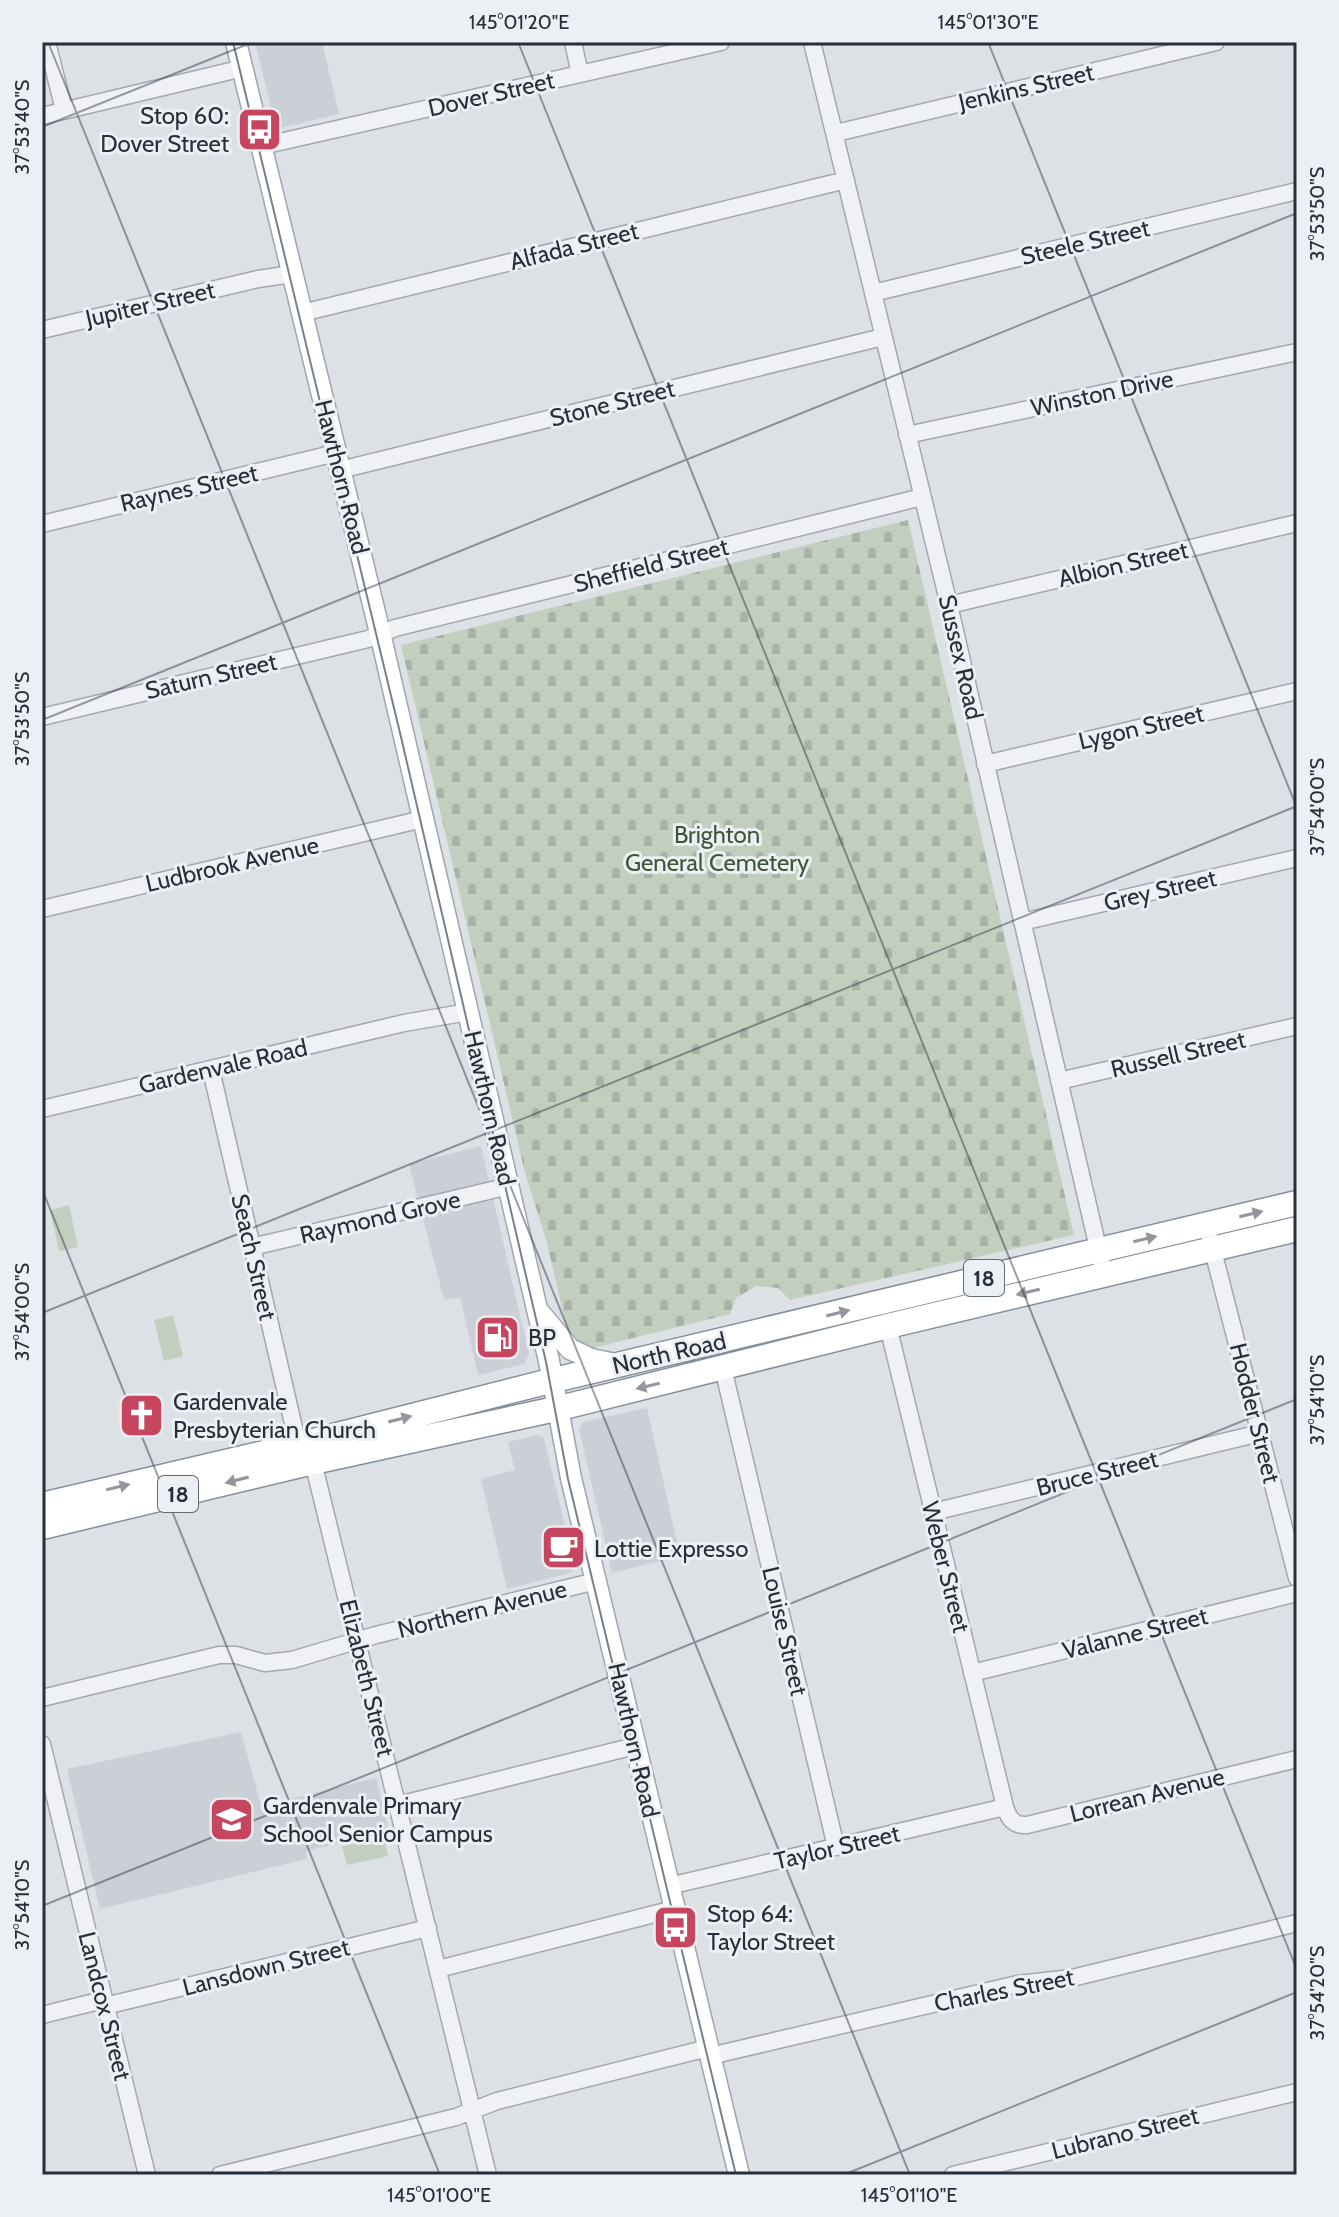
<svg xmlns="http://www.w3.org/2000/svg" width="1339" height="2217" viewBox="0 0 1339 2217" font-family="Cabin,sans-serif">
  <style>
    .built { fill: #cbd0d7 }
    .grass { fill: #c3cfbe }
    .cemetery { fill: url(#cemetery-stones) }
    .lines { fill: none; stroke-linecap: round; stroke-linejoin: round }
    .minor-casing { stroke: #a3a8af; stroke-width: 19 }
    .major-casing { stroke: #9da6b1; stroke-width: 23 }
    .highway-casing { stroke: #858f9c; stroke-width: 27 }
    .minor { stroke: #eff1f5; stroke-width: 16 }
    .major { stroke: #fff; stroke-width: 20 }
    .highway { stroke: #fff; stroke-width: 24 }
    .tram { stroke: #77818f; stroke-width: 2 }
    .oneway { fill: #93979d }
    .ticks { fill: none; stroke: #272f3b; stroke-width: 2; stroke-opacity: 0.45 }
    .labels { text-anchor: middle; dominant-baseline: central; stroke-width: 6; stroke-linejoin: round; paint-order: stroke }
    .shield { fill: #ecf0f4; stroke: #626972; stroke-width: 2 }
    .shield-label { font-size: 22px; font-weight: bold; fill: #272f3b }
    .street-label { font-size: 24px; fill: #272f3b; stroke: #ecf0f4 }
    .poi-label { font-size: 24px; fill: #272f3b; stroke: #ecf0f4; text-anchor: start }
    .park-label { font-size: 24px; fill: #3d5635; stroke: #ecf0f4 }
    .neatline { fill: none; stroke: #272f3b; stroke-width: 3 }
    .ticks-label { font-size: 20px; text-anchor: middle; fill: #272f3b }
  </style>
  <defs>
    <pattern id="cemetery-stones" width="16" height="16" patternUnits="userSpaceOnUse" patternTransform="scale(2)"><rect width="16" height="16" fill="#c3cfbe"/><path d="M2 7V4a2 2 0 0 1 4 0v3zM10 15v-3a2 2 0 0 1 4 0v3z" fill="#a8b2a4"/></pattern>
  </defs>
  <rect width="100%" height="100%" fill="#dde1e6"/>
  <path class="built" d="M 255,42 L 322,42 L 339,114 L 281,128 L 275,124 Z
    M 481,1146 L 529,1354 L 524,1364 L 478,1375 L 460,1297 L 444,1300 L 409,1164 Z
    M 647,1408 L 680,1556 L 612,1573 L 579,1429 L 583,1422 Z
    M 538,1435 L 544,1438 L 575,1567 L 570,1573 L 507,1589 L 481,1479 L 515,1470 L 508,1442 Z
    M 241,1732 L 261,1806 L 376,1778 L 389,1831 L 306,1851 L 307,1859 L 100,1909 L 67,1769 Z"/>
  <path class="grass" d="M 69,1205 L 78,1247 L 59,1251 L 50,1210 Z
    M 173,1315 L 183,1356 L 164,1361 L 154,1320 Z
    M 384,1837 L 388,1856 L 347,1865 L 342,1846 Z"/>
  <path class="cemetery" d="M 908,520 L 1074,1235 L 790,1300 L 778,1288 L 756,1286 L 736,1298 L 730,1314 L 593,1348 L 576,1341 L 566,1325 L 546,1239 L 525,1173 L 401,645 Z"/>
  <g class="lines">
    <defs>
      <path id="minor" d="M 47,42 L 64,110
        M 573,42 L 580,74
        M 812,42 L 949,605 L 1104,1274
        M 42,116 L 243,68
        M 836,133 L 1216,42
        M 262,146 L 721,42
        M 873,293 L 1297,191
        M 302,313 L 846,180
        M 42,330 L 258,279 L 292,274
        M 907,435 L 1297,352
        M 340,470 L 883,337
        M 42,524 L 336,453
        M 949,605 L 1297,523
        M 42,717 L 368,639 L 395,628 L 922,497
        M 985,764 L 1297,691
        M 42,909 L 423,819
        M 1022,922 L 1297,858
        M 211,1070 L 298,1445
        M 1059,1081 L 1297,1026
        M 42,1109 L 404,1023 L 468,1012
        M 1210,1239 L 1297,1578
        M 252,1247 L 509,1186
        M 888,1326 L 1005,1807 C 1009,1819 1014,1826 1027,1825 L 1297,1759
        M 723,1368 L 836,1847
        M 313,1462 L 488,2175
        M 933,1512 L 1260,1433
        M 972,1673 L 1297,1593
        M 42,1698 L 219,1655 L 236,1655 L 265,1663 L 292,1660 L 376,1635 L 596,1581
        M 42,1744 L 147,2175
        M 398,1805 L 635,1746
        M 669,1886 L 1005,1807
        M 438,1969 L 674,1909
        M 105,2006 L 428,1928
        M 42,2015 L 103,2000
        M 710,2056 L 1018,1984 L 1072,1978 L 1297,1923
        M 220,2175 L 456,2117 L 497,2101 L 708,2048
        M 953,2175 L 1297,2092"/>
      <path id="major" d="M 236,42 L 380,633 L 549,1361 L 571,1478 L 739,2175
        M 540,1313 L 570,1349 L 591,1359 L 616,1364"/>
      <path id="highway" d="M 42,1505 L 298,1445 L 550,1381 L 1297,1203
        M 42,1527 L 313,1462 L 560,1408 L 888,1326 L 1297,1229"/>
    </defs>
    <use href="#minor" class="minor-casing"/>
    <use href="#major" class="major-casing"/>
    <use href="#highway" class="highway-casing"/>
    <use href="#minor" class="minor"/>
    <use href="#major" class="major"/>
    <use href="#highway" class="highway"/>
    <path class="tram" d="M 233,42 L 401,737 L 546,1362 L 568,1479 L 736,2175"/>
  </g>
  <defs><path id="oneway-solid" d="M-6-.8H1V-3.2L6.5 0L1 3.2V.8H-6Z" transform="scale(2)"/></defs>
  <g class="oneway">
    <use href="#oneway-solid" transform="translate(1251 1214) rotate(-13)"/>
    <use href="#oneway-solid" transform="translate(1145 1239) rotate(-13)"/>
    <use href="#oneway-solid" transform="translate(1028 1292) rotate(167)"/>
    <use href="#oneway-solid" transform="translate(838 1313) rotate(-14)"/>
    <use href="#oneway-solid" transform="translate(648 1386) rotate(167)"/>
    <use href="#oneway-solid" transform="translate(400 1419) rotate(-14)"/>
    <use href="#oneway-solid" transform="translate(237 1480) rotate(166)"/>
    <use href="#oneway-solid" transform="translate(118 1487) rotate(-13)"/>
  </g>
  <path class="ticks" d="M 48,42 L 910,2175M 518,42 L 1297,1970M 988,42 L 1297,808M 42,127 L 253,42M 42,720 L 1297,213M 42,1189 L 440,2175M 42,1313 L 1297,806M 42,1906 L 1297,1399M 843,2175 L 1297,1992"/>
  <defs>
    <symbol id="bus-square" viewBox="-11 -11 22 22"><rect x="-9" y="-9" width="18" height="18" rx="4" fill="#c6465f" stroke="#ecf0f4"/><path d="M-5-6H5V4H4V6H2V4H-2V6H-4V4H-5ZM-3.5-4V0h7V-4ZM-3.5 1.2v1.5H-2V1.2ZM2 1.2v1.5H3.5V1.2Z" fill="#fff"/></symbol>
    <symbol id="fuel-square" viewBox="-11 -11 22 22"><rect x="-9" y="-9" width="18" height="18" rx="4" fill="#c6465f" stroke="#ecf0f4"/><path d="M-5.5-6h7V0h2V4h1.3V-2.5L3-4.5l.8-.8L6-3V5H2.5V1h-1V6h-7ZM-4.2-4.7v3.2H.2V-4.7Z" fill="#fff"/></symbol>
    <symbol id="church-square" viewBox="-11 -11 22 22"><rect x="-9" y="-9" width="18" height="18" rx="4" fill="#c6465f" stroke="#ecf0f4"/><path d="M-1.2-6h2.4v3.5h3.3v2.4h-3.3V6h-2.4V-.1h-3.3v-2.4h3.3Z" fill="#fff"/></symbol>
    <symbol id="cafe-square" viewBox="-11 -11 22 22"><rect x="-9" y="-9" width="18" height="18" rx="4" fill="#c6465f" stroke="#ecf0f4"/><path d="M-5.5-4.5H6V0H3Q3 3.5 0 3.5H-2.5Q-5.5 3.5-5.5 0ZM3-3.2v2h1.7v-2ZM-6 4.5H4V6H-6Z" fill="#fff"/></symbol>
    <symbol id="school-square" viewBox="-11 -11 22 22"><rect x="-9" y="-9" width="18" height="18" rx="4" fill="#c6465f" stroke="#ecf0f4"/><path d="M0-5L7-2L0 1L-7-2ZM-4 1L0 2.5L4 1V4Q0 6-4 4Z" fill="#fff"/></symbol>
  </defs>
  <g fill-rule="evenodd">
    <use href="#bus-square" x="234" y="104" width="51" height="51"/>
    <use href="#fuel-square" x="472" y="1312" width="51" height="51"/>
    <use href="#church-square" x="116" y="1390" width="51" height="51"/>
    <use href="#cafe-square" x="538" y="1522" width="51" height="51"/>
    <use href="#school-square" x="206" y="1794" width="51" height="51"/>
    <use href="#bus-square" x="650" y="1902" width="51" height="51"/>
  </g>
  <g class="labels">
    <g class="shield">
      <rect x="964" y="1260" width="40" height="36" rx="6"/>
      <rect x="158" y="1476" width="40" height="36" rx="6"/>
    </g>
    <g class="shield-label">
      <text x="984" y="1278">18</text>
      <text x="178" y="1494">18</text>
    </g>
    <g class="street-label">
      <text transform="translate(1026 87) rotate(-13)">Jenkins Street</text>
      <text transform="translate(491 94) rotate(-13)">Dover Street</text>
      <text transform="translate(1085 242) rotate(-13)">Steele Street</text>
      <text transform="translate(574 246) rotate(-14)">Alfada Street</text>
      <text transform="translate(150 304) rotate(-13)">Jupiter Street</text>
      <text transform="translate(1102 393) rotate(-12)">Winston Drive</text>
      <text transform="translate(612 403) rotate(-14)">Stone Street</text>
      <text transform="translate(342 477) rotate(76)">Hawthorn Road</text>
      <text transform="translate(189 488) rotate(-13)">Raynes Street</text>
      <text transform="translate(1123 564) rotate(-13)">Albion Street</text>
      <text transform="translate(651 565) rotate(-14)">Sheffield Street</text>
      <text transform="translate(961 657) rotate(77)">Sussex Road</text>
      <text transform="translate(211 676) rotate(-13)">Saturn Street</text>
      <text transform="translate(1141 727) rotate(-13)">Lygon Street</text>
      <text transform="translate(232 864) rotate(-13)">Ludbrook Avenue</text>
      <text transform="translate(1160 890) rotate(-13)">Grey Street</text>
      <text transform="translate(1178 1054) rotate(-13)">Russell Street</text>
      <text transform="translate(223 1066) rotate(-13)">Gardenvale Road</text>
      <text transform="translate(490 1108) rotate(77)">Hawthorn Road</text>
      <text transform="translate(380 1217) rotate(-13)">Raymond Grove</text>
      <text transform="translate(254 1257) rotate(77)">Seach Street</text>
      <text transform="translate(669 1353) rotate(-13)">North Road</text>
      <text transform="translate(1255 1413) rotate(76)">Hodder Street</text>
      <text transform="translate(1097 1473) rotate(-14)">Bruce Street</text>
      <text transform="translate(946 1567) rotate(76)">Weber Street</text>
      <text transform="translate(482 1609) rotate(-14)">Northern Avenue</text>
      <text transform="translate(785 1631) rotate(77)">Louise Street</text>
      <text transform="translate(1135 1633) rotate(-14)">Valanne Street</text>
      <text transform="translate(367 1678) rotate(76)">Elizabeth Street</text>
      <text transform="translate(634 1740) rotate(77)">Hawthorn Road</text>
      <text transform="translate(1147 1795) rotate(-14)">Lorrean Avenue</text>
      <text transform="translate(837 1847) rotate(-13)">Taylor Street</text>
      <text transform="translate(266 1967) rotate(-14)">Lansdown Street</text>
      <text transform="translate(1004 1990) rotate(-11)">Charles Street</text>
      <text transform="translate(105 2006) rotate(76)">Landcox Street</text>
      <text transform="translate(1125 2133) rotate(-14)">Lubrano Street</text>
    </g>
    <g class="poi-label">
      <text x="229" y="115" text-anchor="end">Stop 60:<tspan x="229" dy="28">Dover Street</tspan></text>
      <text x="528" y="1337">BP</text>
      <text x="173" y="1401">Gardenvale<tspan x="173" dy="28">Presbyterian Church</tspan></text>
      <text x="594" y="1548">Lottie Expresso</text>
      <text x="263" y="1805">Gardenvale Primary<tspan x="263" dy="28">School Senior Campus</tspan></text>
      <text x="707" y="1913">Stop 64:<tspan x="707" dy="28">Taylor Street</tspan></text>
    </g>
    <g class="park-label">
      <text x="717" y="834">Brighton<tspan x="717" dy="28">General Cemetery</tspan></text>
    </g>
  </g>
  <rect width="1339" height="2217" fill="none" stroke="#ecf0f4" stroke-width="88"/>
  <rect x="44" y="44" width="1251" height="2129" class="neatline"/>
  <g class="ticks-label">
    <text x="519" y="29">145°01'20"E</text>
    <text x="988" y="29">145°01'30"E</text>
    <text transform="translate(22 127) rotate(-90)" y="7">37°53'40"S</text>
    <text transform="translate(1317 214) rotate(-90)" y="7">37°53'50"S</text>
    <text transform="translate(22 719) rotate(-90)" y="7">37°53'50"S</text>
    <text transform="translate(1317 807) rotate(-90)" y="7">37°54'00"S</text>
    <text transform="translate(22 1312) rotate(-90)" y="7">37°54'00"S</text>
    <text transform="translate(1317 1400) rotate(-90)" y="7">37°54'10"S</text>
    <text transform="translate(22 1905) rotate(-90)" y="7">37°54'10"S</text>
    <text transform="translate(1317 1993) rotate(-90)" y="7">37°54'20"S</text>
    <text x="439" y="2202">145°01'00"E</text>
    <text x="909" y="2202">145°01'10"E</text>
  </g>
</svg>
